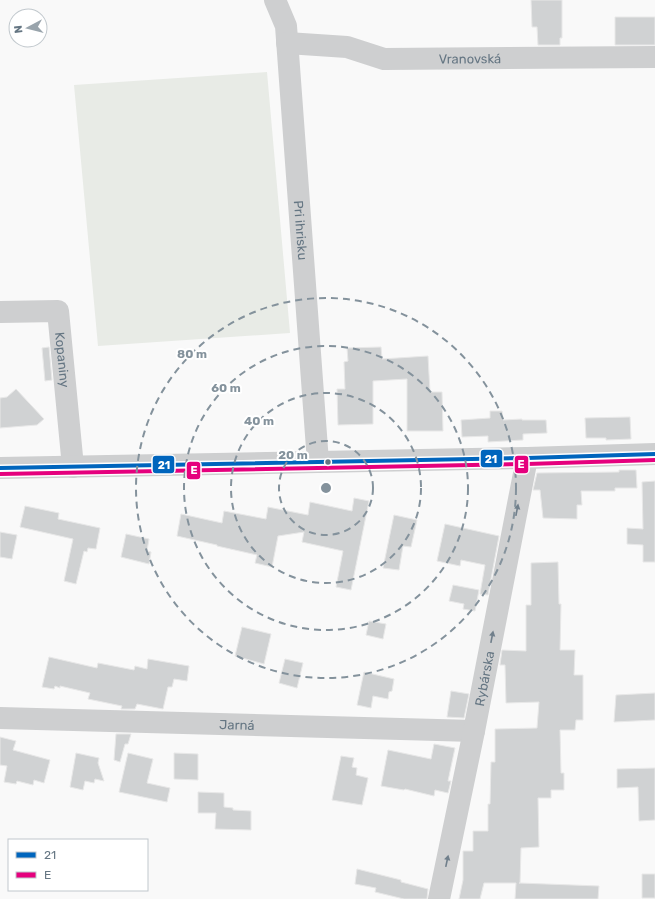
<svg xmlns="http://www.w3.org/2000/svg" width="655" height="899" viewBox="0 0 655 899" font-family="Rubik,sans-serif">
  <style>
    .green { fill: #e8ebe6 }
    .building { fill: #d0d2d3; stroke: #e8e8e8 }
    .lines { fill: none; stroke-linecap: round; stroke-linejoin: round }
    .minor { stroke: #cecfd0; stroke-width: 22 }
    .bus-1-casing { stroke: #fff; stroke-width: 7 }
    .bus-2-casing { stroke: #fff; stroke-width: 7 }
    .bus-1 { stroke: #0065bd; stroke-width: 4 }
    .bus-2 { stroke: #e5007d; stroke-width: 4 }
    .oneway { fill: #707f8b }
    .ring { fill: none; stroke: #84929c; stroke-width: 2; stroke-dasharray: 7 5 }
    .bus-dot { fill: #657683; stroke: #fff; stroke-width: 1.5 }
    .labels { text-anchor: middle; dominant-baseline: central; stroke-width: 4; stroke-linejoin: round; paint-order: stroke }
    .street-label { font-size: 13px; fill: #657683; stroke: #fff }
    .centre { fill: #84929c; stroke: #fff; stroke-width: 2 }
    .ring-label { font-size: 12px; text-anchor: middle; font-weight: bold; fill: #84929c; stroke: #fff; stroke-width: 4; stroke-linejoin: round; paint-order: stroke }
    .line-badge { stroke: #fff; stroke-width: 1.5 }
    .badge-label { font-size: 11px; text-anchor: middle; font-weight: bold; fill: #fff }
  </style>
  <rect width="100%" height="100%" fill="#f9f9f9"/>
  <path class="green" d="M 267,72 L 290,333 L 98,346 L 74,85 Z"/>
  <path class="building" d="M 531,0 L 562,0 L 562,38 L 560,38 L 560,45 L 538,45 L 537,27 L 532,27 Z
    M 615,17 L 655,17 L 655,45 L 615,45 Z
    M 49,347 L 52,380 L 45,381 L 42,348 Z
    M 381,347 L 382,359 L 428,356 L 430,392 L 442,392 L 443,431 L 407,431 L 407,379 L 373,381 L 373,424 L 338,425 L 337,389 L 345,389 L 344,362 L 348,361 L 347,348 Z
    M 16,389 L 44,419 L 37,425 L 0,428 L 0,398 L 7,397 Z
    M 490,411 L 502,411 L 503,420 L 522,419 L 522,420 L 546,420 L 547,433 L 523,434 L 523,440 L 488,442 L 488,436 L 462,437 L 461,420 L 490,418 Z
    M 630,417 L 631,439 L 606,440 L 606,438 L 586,438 L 585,418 Z
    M 619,470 L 636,470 L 637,488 L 615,488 L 615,491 L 581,491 L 582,505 L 577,505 L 577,519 L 543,518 L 540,490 L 533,490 L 537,473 L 619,472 Z
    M 655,481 L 655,562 L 643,562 L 643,545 L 627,544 L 627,528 L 643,529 L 642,482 Z
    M 354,498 L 369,501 L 351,590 L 336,587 L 343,551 L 302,542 L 304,532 L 278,536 L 272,567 L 255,563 L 257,555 L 217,546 L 217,545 L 177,536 L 181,514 L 222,523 L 224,511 L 266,519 L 268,507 L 308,515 L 310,502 L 352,511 Z
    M 25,506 L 59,513 L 58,519 L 100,528 L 96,549 L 88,548 L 87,552 L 84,551 L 76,584 L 64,581 L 73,539 L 20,527 Z
    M 394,515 L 417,520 L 411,547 L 403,546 L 399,570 L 383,568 Z
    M 445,524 L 499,536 L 488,595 L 480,594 L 485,565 L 461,560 L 460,566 L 437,561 Z
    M 0,532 L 17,535 L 12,559 L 0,557 Z
    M 126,534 L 149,539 L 147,551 L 151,552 L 149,564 L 121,557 Z
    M 558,562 L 559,604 L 561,604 L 560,650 L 575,650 L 574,675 L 583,675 L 583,720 L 576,720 L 575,730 L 560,730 L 561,773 L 564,773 L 564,790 L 551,790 L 551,798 L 538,798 L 539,847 L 521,848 L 520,883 L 519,883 L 599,886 L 598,899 L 515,899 L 516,883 L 484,883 L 480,899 L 459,899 L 463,880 L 463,851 L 473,851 L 473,831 L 488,831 L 488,804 L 490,804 L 491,762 L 495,762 L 495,729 L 537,728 L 539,702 L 506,703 L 505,665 L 500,665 L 502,650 L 526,651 L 526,605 L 531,605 L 531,563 Z
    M 453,585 L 479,590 L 475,611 L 463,609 L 464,604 L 449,601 Z
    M 369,621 L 386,624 L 383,639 L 366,635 Z
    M 242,627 L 271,634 L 264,664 L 235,656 Z
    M 49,657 L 97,668 L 98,663 L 134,670 L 135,666 L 147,669 L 148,659 L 189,666 L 187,681 L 174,679 L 172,687 L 168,687 L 163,709 L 137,704 L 135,709 L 121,709 L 122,706 L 88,699 L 90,693 L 60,686 L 60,688 L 55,686 L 54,689 L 42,687 Z
    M 285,659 L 303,663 L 297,688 L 279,683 Z
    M 364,672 L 394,679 L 392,691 L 389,692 L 388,699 L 373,696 L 371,708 L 357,705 Z
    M 451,691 L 469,694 L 464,718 L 447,717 Z
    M 655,693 L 655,720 L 614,722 L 616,695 Z
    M 116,734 L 131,734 L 128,744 L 125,744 L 120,762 L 114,760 Z
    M 0,737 L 16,741 L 13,750 L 50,760 L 44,783 L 34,780 L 33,785 L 17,781 L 16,784 L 4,782 L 7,766 L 0,765 Z
    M 434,744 L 455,748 L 448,781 L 451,781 L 448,793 L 435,790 L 434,796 L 405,789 L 404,790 L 381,786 L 388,750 L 431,759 Z
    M 76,753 L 99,758 L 98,763 L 104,781 L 95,779 L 94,783 L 85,781 L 83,790 L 70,787 Z
    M 128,753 L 153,759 L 147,783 L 170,788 L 167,802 L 119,792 Z
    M 174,753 L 198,754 L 198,780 L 174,779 Z
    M 341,756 L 354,758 L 352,767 L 357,768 L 356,775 L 368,778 L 362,805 L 332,800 Z
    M 655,768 L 655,820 L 639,821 L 638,787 L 617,788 L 617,769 Z
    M 198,792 L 224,793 L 224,807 L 233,808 L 233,810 L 251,811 L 251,830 L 215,829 L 216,813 L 198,813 Z
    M 357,869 L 401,880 L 401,882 L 428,889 L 427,899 L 404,899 L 375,892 L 376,888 L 355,884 Z
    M 642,874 L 655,874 L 655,898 L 642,898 Z"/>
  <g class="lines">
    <g class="minor">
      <path id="s1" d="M 275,0 L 286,26 L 318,462"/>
      <path id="s2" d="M 287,43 L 347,47 L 384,59 L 655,57"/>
      <path id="s3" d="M 0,312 L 58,311 L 73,467"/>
      <path d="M 0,468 L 527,458 L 655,454"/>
      <path id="s4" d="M 0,718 L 474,731"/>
      <path id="s5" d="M 439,899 L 474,731 L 527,458"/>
    </g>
    <defs>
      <path id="bus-1" d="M 0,468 L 527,458 L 655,454"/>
      <path id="bus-2" d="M 0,474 L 527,464 L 655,460"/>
    </defs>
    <use href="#bus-1" class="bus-1-casing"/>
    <use href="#bus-2" class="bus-2-casing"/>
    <use href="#bus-1" class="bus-1"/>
    <use href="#bus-2" class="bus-2"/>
  </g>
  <defs><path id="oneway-solid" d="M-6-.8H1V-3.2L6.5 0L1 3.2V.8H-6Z"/></defs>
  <g class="oneway">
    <use href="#oneway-solid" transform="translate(517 510) rotate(-79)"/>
    <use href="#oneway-solid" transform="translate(492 637) rotate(-79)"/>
    <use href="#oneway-solid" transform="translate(447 861) rotate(-78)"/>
  </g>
  <g class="ring">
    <circle cx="326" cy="488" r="47"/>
    <circle cx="326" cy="488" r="95"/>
    <circle cx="326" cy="488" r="142"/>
    <circle cx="326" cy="488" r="190"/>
  </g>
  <circle class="bus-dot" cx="328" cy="462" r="3.5"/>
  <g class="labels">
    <g class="street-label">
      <text stroke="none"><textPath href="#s2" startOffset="185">Vranovská</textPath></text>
      <text stroke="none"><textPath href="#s1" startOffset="233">Pri ihrisku</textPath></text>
      <text stroke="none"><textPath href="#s3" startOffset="107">Kopaniny</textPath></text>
      <text stroke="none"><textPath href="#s5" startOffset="225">Rybárska</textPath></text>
      <text stroke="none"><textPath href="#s4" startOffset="237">Jarná</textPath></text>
    </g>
  </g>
  <circle cx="326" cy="488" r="6" class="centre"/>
  <g class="ring-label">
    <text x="192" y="358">80 m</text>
    <text x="226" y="392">60 m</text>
    <text x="259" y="425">40 m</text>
    <text x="293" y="459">20 m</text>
  </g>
  <g class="line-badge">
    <rect x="480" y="449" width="23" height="19" rx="4" fill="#0065bd"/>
    <rect x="514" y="455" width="15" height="19" rx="4" fill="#e5007d"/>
    <rect x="152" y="455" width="23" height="19" rx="4" fill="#0065bd"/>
    <rect x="186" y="461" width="15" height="19" rx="4" fill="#e5007d"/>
  </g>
  <g class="badge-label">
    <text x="491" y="463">21</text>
    <text x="521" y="468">E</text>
    <text x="164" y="469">21</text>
    <text x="194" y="474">E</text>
  </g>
  <rect x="8" y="839" width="140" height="52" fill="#ffffff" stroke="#c1c8cd"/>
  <rect x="16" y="852" width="20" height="6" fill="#0065bd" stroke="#c1c8cd"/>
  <text x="44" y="859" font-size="12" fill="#657683">21</text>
  <rect x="16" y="872" width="20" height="6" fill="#e5007d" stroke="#c1c8cd"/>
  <text x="44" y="879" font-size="12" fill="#657683">E</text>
  <g transform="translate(28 28) rotate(263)"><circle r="19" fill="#ffffff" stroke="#c1c8cd"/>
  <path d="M0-3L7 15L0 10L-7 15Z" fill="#99a4ac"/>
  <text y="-6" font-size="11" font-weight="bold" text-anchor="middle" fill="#657683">N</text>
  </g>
</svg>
